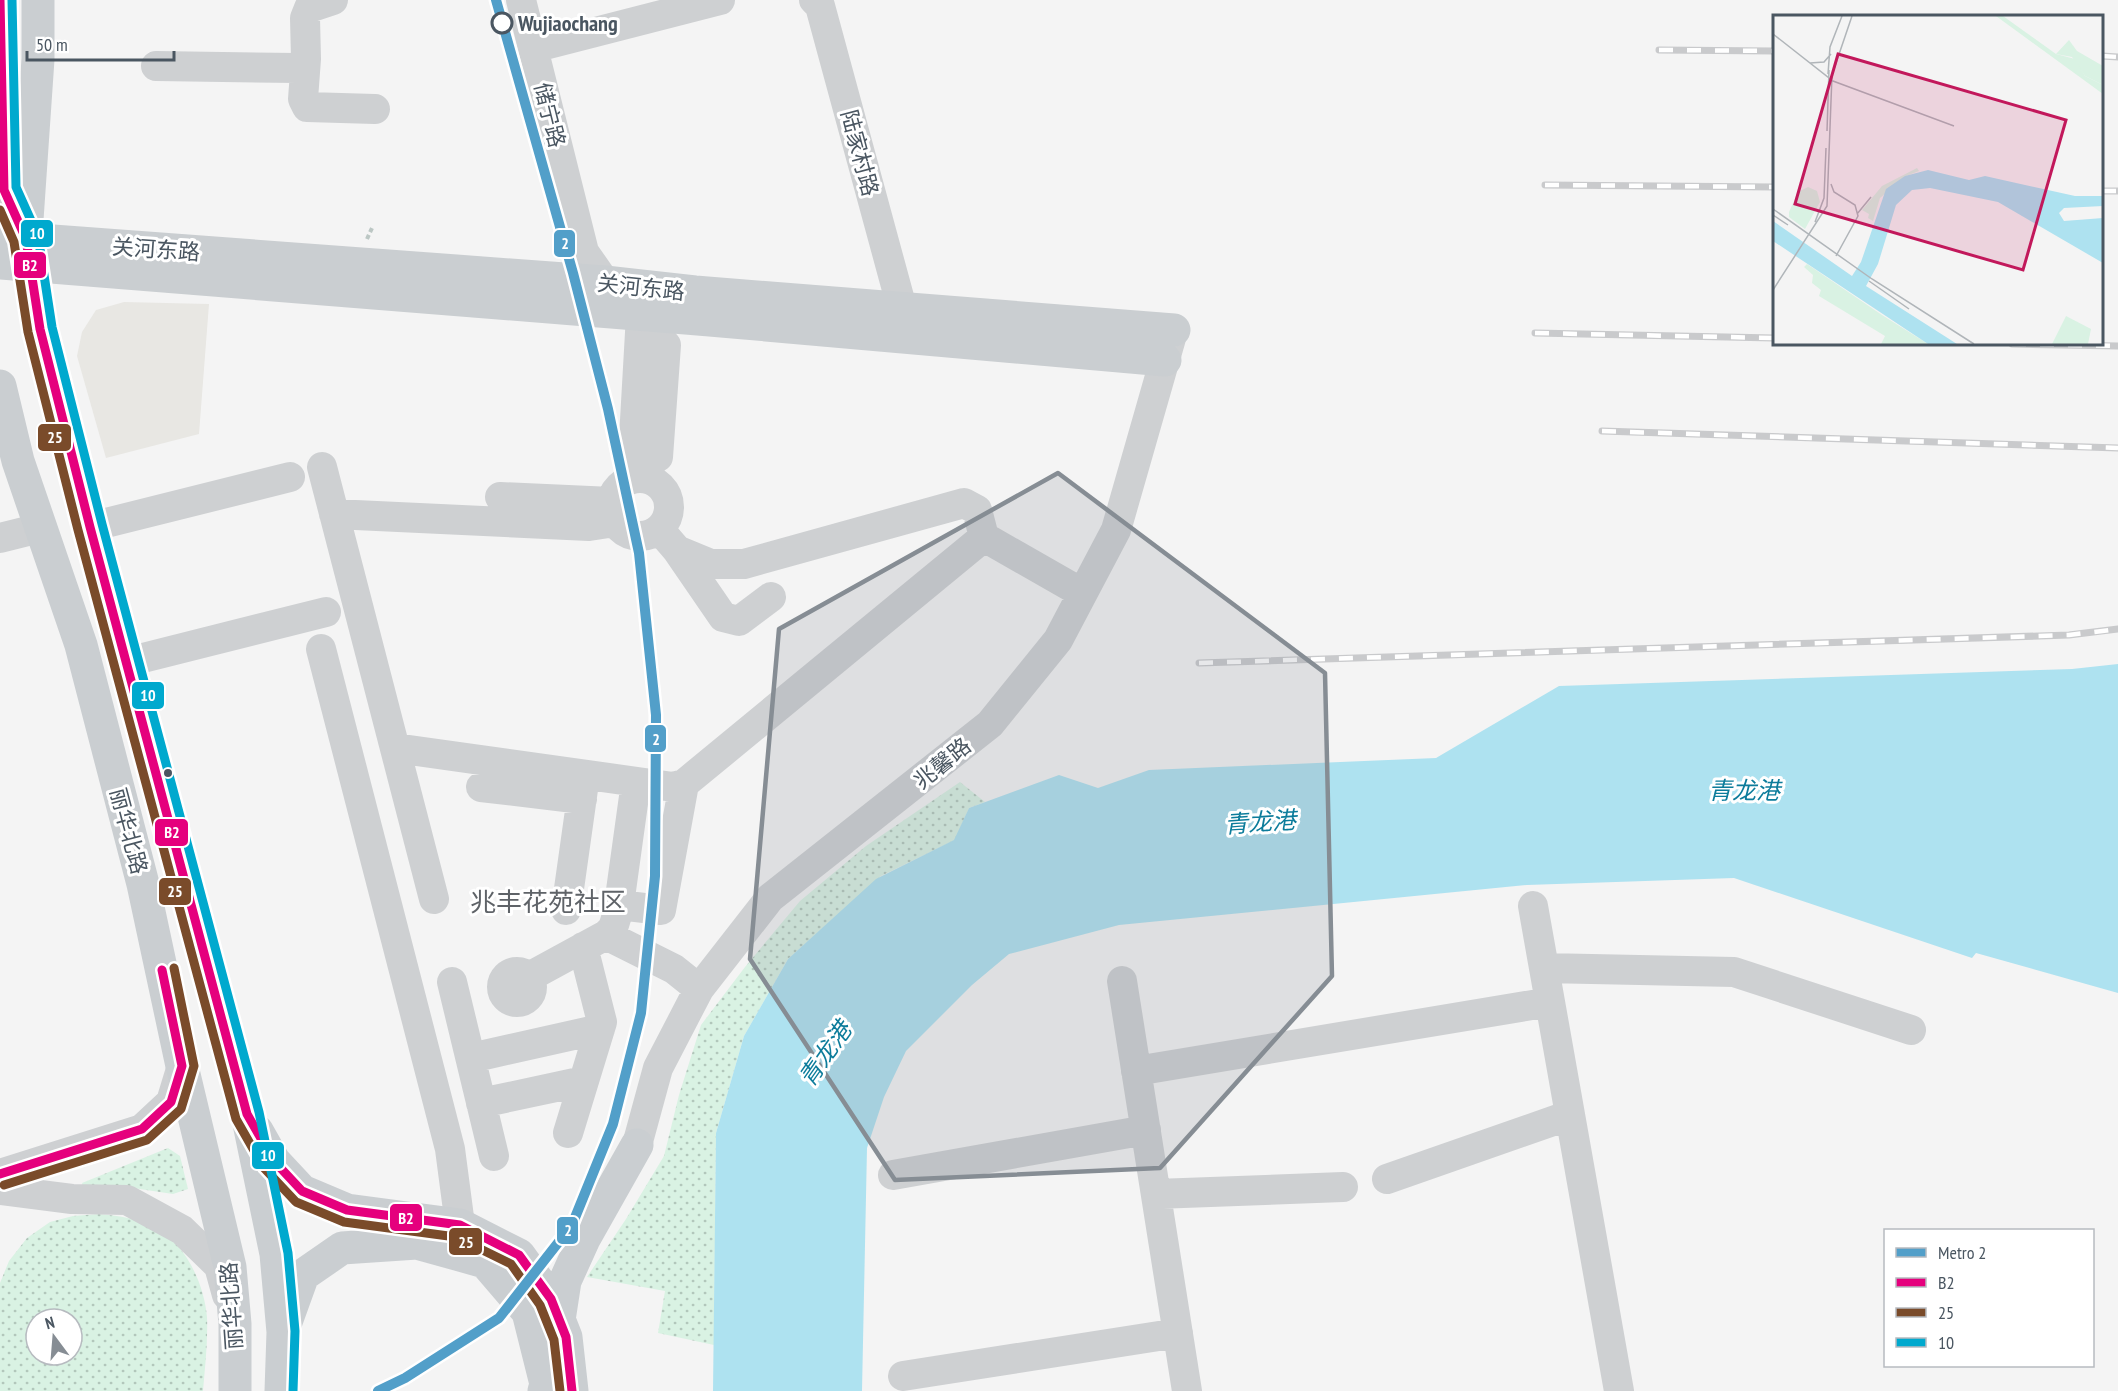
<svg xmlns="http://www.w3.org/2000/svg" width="2118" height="1391" viewBox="0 0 2118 1391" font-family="'PT Sans Narrow','Noto Sans SC',sans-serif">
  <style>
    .commercial { fill: #e8e7e3 }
    .grass { fill: url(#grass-dots); fill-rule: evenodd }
    .water { fill: #aee2f0 }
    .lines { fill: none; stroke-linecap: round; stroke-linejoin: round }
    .path { stroke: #bcc7c4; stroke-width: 4; stroke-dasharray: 4.5 3; stroke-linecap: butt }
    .minor { stroke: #ced0d2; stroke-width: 30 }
    .major { stroke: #caced1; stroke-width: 33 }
    .rail-casing { stroke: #c9cacc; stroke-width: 7 }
    .rail { stroke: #fff; stroke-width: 4.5; stroke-dasharray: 14; stroke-linecap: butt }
    .bus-1-casing { stroke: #fff; stroke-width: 14 }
    .bus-2-casing { stroke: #fff; stroke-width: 14 }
    .bus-3-casing { stroke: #fff; stroke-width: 14 }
    .bus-1 { stroke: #e5007d; stroke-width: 9 }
    .bus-2 { stroke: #7a4b2a; stroke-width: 9 }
    .bus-3 { stroke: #00a9ce; stroke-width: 9 }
    .metro-1-casing { stroke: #fff; stroke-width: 15 }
    .metro-1 { stroke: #529fc9; stroke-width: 10 }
    .marked { fill: #868d94; fill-opacity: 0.2; stroke: #868d94; stroke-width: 4.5; stroke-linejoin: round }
    .stop-dot { fill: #fff; stroke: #4a5661; stroke-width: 3 }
    .bus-dot { fill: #4a5661; stroke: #fff; stroke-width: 2 }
    .labels { text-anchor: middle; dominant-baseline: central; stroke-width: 6; stroke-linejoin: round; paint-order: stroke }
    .stop-label { font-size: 22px; font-weight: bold; fill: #4a5661; stroke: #fff; text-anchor: start }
    .street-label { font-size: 22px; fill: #4a5661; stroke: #fff }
    .water-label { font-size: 24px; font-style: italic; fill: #0c7c9b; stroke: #fff }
    .quarter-label { font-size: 26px; fill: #5f6368; stroke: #fff }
    .inset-road { fill: none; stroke: #b0b5b9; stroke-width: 1.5 }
    .view { fill: #c2185b; fill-opacity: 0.15; stroke: #c2185b; stroke-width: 3 }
    .inset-edge { fill: none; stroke: #4a5661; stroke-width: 3 }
    .line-badge { stroke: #fff; stroke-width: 2 }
    .badge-label { font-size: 16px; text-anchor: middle; font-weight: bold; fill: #fff }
  </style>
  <defs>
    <pattern id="grass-dots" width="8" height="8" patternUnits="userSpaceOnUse" patternTransform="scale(1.5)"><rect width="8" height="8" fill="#d9f2e3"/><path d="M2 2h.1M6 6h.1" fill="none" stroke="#b2c7bb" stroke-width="1.8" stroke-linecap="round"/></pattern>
  </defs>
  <rect width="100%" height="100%" fill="#f4f4f4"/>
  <path class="commercial" d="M 124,302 L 209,304 L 199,434 L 106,458 L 77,356 L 82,332 L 96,310 Z"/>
  <path class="grass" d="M 960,782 L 985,802 L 969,808 L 955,840 L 881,876 L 788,959 L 744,1036 L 716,1133 L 714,1345 L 658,1333 L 665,1291 L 587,1277 L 626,1219 L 664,1156 L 679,1095 L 701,1025 L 745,967 L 800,901 L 866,846 Z
    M 168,1148 L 180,1156 L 188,1189 L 173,1194 L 133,1188 L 84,1189 L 82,1183 Z
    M 99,1214 C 118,1216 136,1218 153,1226 C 185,1242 204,1283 207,1317 C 208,1342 205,1367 203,1391 L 0,1391 L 0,1283 L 9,1261 L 27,1238 L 50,1222 L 73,1216 ZM 36,1319 L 72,1319 L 72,1355 L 36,1355 Z"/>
  <path class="water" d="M 2118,664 L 2118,993 L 1976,953 L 1972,958 L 1734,878 L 1527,885 L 1119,925 L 1009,954 L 972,985 L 906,1051 L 884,1097 L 867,1148 L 862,1391 L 713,1391 L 716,1133 L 744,1036 L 788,959 L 876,879 L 954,840 L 969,808 L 1059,775 L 1098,788 L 1149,770 L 1436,758 L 1559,686 L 2072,669 Z"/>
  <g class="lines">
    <path class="path" d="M 367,239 L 372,228"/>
    <path class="minor" d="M 521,0 L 584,252 L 605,282 L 641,315 L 666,345 L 658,457
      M 814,0 L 820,6 L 902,308
      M 533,48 L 720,0
      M 306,59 L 303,99 L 307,107 L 375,109
      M 156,66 L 297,68 L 306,59 L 305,18 L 309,8 L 333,0
      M 633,455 L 641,315
      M 322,467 L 434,899
      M611 507a29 29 0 1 1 58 0a29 29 0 1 1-58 0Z
      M 500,497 L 612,502
      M 334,514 L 589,526 L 615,522
      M 90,527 L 290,477
      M 659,529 L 677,550 L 711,564 L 744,564 L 964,503 L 977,510 L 984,537 L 1082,593
      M 0,538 L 40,528
      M 677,550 L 723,617 L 739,621 L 771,597
      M 321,649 L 450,1149 L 460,1225
      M 127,662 L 326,612
      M 395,748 L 673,787 L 684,784 L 984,537
      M 481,787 L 582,799
      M 619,905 L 661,910 L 684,784
      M 1533,906 L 1619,1391
      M 566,910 L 585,775
      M 606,935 L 674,969 L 699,989
      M 1544,968 L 1734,972 L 1911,1030
      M502 987a15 15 0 1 1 30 0a15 15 0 1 1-30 0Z
      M 529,977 L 606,935 L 613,928 L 618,912 L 636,782
      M 1122,981 L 1187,1391
      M 452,982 L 494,1156
      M 471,1058 L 600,1029
      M 1136,1071 L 1550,1002
      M 481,1103 L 584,1081
      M 568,1133 L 602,1022 L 583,947
      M 637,1145 L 658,1068 L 699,989 L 770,898 L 990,724 L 1058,640 L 1116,530 L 1171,338
      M 0,1174 L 142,1129 L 171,1102 L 182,1066
      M 893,1175 L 1146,1130
      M 1387,1179 L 1570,1115
      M 0,1190 L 72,1199 L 127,1200 L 182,1230 L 219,1266 L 227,1295
      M 1156,1194 L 1343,1187
      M 903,1376 L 1178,1333"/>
    <path class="major" d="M 0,0 L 4,190 L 26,239 L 40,329 L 90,527 L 166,807 L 247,1114 L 276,1254 L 283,1332 L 281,1391
      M 4,233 L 26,239 L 605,282 L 695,292 L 1174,330
      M 26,234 L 38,59 L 38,0
      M 0,263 L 698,319 L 1165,360
      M 0,386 L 18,461 L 81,645 L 143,884 L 182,1066 L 230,1267 L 235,1324 L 235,1391
      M 257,1131 L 274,1161 L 302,1191 L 347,1210 L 460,1225 L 519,1255 L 551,1299 L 566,1337 L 572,1391
      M 559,1320 L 565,1281 L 584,1239 L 637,1145
      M 286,1322 L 303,1275 L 342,1248 L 417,1243 L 485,1262 L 528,1312 L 546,1384 L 544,1391"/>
    <defs>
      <path id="rail" d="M 1659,50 L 1774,51
        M 2102,56 L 2118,57
        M 1545,185 L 1774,187
        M 2102,191 L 2118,191
        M 1535,333 L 1774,338
        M 2012,344 L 2118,346
        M 1602,431 L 2118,448
        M 1199,663 L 2069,635 L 2118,629"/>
    </defs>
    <use href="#rail" class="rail-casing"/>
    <use href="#rail" class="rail"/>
    <defs>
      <path id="bus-1" d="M 0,0 L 4,190 L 26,239 L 40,329 L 90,527 L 247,1114 L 274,1161 L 302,1191 L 347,1210 L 460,1225 L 519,1255 L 551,1299 L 566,1337 L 572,1391
        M 0,1174 L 142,1129 L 171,1102 L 182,1066 L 162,970"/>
      <path id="bus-2" d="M 0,210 L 14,242 L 28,332 L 78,530 L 236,1119 L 264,1168 L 296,1202 L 344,1222 L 456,1237 L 511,1264 L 540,1305 L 554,1340 L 560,1391
        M 4,1185 L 147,1140 L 181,1109 L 194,1066 L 174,968"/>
      <path id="bus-3" d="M 12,0 L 16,187 L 38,236 L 52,327 L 102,524 L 259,1112 L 288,1253 L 295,1331 L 293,1391"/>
    </defs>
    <use href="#bus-1" class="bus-1-casing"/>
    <use href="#bus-2" class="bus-2-casing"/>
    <use href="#bus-3" class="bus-3-casing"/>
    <use href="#bus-1" class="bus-1"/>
    <use href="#bus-2" class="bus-2"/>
    <use href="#bus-3" class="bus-3"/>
    <defs>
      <path id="metro-1" d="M 378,1391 L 405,1378 L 499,1318 L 572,1225 L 613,1124 L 641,1013 L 655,876 L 656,715 L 639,553 L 608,409 L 573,273 L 496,0"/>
    </defs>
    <use href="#metro-1" class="metro-1-casing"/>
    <use href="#metro-1" class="metro-1"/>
  </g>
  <path class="marked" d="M 1058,473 L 1325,673 L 1332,976 L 1160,1168 L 895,1180 L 750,959 L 779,629 Z"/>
  <circle class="stop-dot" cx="502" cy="23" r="10"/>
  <circle class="bus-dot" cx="168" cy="773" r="5"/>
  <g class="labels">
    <g class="stop-label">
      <text x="518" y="23">Wujiaochang</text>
    </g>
    <g class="street-label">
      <text transform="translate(550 115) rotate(76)">储宁路</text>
      <text transform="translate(860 153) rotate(75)">陆家村路</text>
      <text transform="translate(156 249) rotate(4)">关河东路</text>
      <text transform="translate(641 287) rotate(6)">关河东路</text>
      <text transform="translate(942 763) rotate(-39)">兆馨路</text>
      <text transform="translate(129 831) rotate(75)">丽华北路</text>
      <text transform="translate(231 1306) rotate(-94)">丽华北路</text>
    </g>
    <g class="water-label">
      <text x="1744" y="790">青龙港</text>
      <text transform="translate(1260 822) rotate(-4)">青龙港</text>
      <text transform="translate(825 1054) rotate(-55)">青龙港</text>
    </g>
    <g class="quarter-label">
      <text x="548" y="901">兆丰花苑社区</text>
    </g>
  </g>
  <g transform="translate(1773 15)">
    <rect width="330" height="330" fill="#f4f4f4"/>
    <path d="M 296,25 L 304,36 L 330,51 L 330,70 L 312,61 L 299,42 L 283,39 ZM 144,153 L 146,156 L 133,161 L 107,183 L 100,206 L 95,203 L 96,199 L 89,195 L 109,171 ZM 35,172 L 44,176 L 47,187 L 32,214 L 16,202 L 16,197 L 25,177 ZM 34,249 L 109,300 L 155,329 L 108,329 L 112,321 L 46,281 L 48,275 L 39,268 L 40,260 L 31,252 Z" fill="#d9f2e3"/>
    <path d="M 223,1 L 230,1 L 283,39 L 302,44 L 312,61 L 330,70 L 330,79 Z" fill="#d9f2e3"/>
    <path d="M 293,301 L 318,314 L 315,329 L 279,329 Z" fill="#d9f2e3"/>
    <path d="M 155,155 L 196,165 L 212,161 L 302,181 L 330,181 L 330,191 L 291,193 L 286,198 L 291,206 L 330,203 L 330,248 L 225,187 L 157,173 L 139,175 L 123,190 L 105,249 L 93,271 L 184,329 L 155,329 L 0,226 L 0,206 L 79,261 L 88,247 L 113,174 L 132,161 Z" fill="#aee2f0"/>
    <path class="inset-road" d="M 0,19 L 60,66 L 181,111M 37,48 L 51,47 L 58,39M 55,59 L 57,32 L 69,1M 54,116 L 56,55M 58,169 L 61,177 L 82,190 L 85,201 L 63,241M 0,194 L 99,264 L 201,329M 84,199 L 98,182M 0,200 L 15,210M 42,207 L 51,183 L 53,133M 96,266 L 136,294M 0,275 L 54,191 L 59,60 L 79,1"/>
    <path class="view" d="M 65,39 L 293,105 L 250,255 L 22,189 Z"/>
    <rect width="330" height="330" class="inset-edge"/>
  </g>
  <g class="line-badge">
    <rect x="20" y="219" width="34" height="29" rx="6" fill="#00a9ce"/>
    <rect x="553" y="229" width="23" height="29" rx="6" fill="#529fc9"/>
    <rect x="13" y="251" width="34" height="28" rx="6" fill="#e5007d"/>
    <rect x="37" y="423" width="35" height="29" rx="6" fill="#7a4b2a"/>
    <rect x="131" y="681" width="34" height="29" rx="6" fill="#00a9ce"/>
    <rect x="644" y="724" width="23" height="29" rx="6" fill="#529fc9"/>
    <rect x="154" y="818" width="35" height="29" rx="6" fill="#e5007d"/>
    <rect x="158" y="877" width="34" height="29" rx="6" fill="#7a4b2a"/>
    <rect x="251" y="1141" width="34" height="29" rx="6" fill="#00a9ce"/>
    <rect x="389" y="1203" width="34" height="29" rx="6" fill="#e5007d"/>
    <rect x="556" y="1216" width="23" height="29" rx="6" fill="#529fc9"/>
    <rect x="448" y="1227" width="35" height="29" rx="6" fill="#7a4b2a"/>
  </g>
  <g class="badge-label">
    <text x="37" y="239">10</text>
    <text x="565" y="249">2</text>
    <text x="30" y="271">B2</text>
    <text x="55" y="443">25</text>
    <text x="148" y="701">10</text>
    <text x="656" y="745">2</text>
    <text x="172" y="838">B2</text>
    <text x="175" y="897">25</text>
    <text x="268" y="1161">10</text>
    <text x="406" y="1224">B2</text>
    <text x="568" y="1236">2</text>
    <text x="466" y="1248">25</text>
  </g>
  <rect x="1884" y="1229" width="210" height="138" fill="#ffffff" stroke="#b7bbc0" stroke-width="1.5"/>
  <rect x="1896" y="1248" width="30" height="9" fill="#529fc9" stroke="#b7bbc0" stroke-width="1.5"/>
  <text x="1938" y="1259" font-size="18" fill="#4a5661">Metro 2</text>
  <rect x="1896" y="1278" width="30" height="9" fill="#e5007d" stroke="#b7bbc0" stroke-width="1.5"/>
  <text x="1938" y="1289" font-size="18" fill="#4a5661">B2</text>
  <rect x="1896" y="1308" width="30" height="9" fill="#7a4b2a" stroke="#b7bbc0" stroke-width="1.5"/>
  <text x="1938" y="1319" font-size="18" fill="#4a5661">25</text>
  <rect x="1896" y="1338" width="30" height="9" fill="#00a9ce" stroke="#b7bbc0" stroke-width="1.5"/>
  <text x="1938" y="1349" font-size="18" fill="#4a5661">10</text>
  <g transform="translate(54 1337) rotate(344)"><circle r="28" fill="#ffffff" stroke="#b7bbc0" stroke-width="1.5"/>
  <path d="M0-4.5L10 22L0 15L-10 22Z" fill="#868d94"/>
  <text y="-9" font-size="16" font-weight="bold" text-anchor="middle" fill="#4a5661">N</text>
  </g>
  <path d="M27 51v9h147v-9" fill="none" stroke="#4a5661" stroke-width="3"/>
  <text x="36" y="51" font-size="18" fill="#4a5661" stroke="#ffffff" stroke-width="4.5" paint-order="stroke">50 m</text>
</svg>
